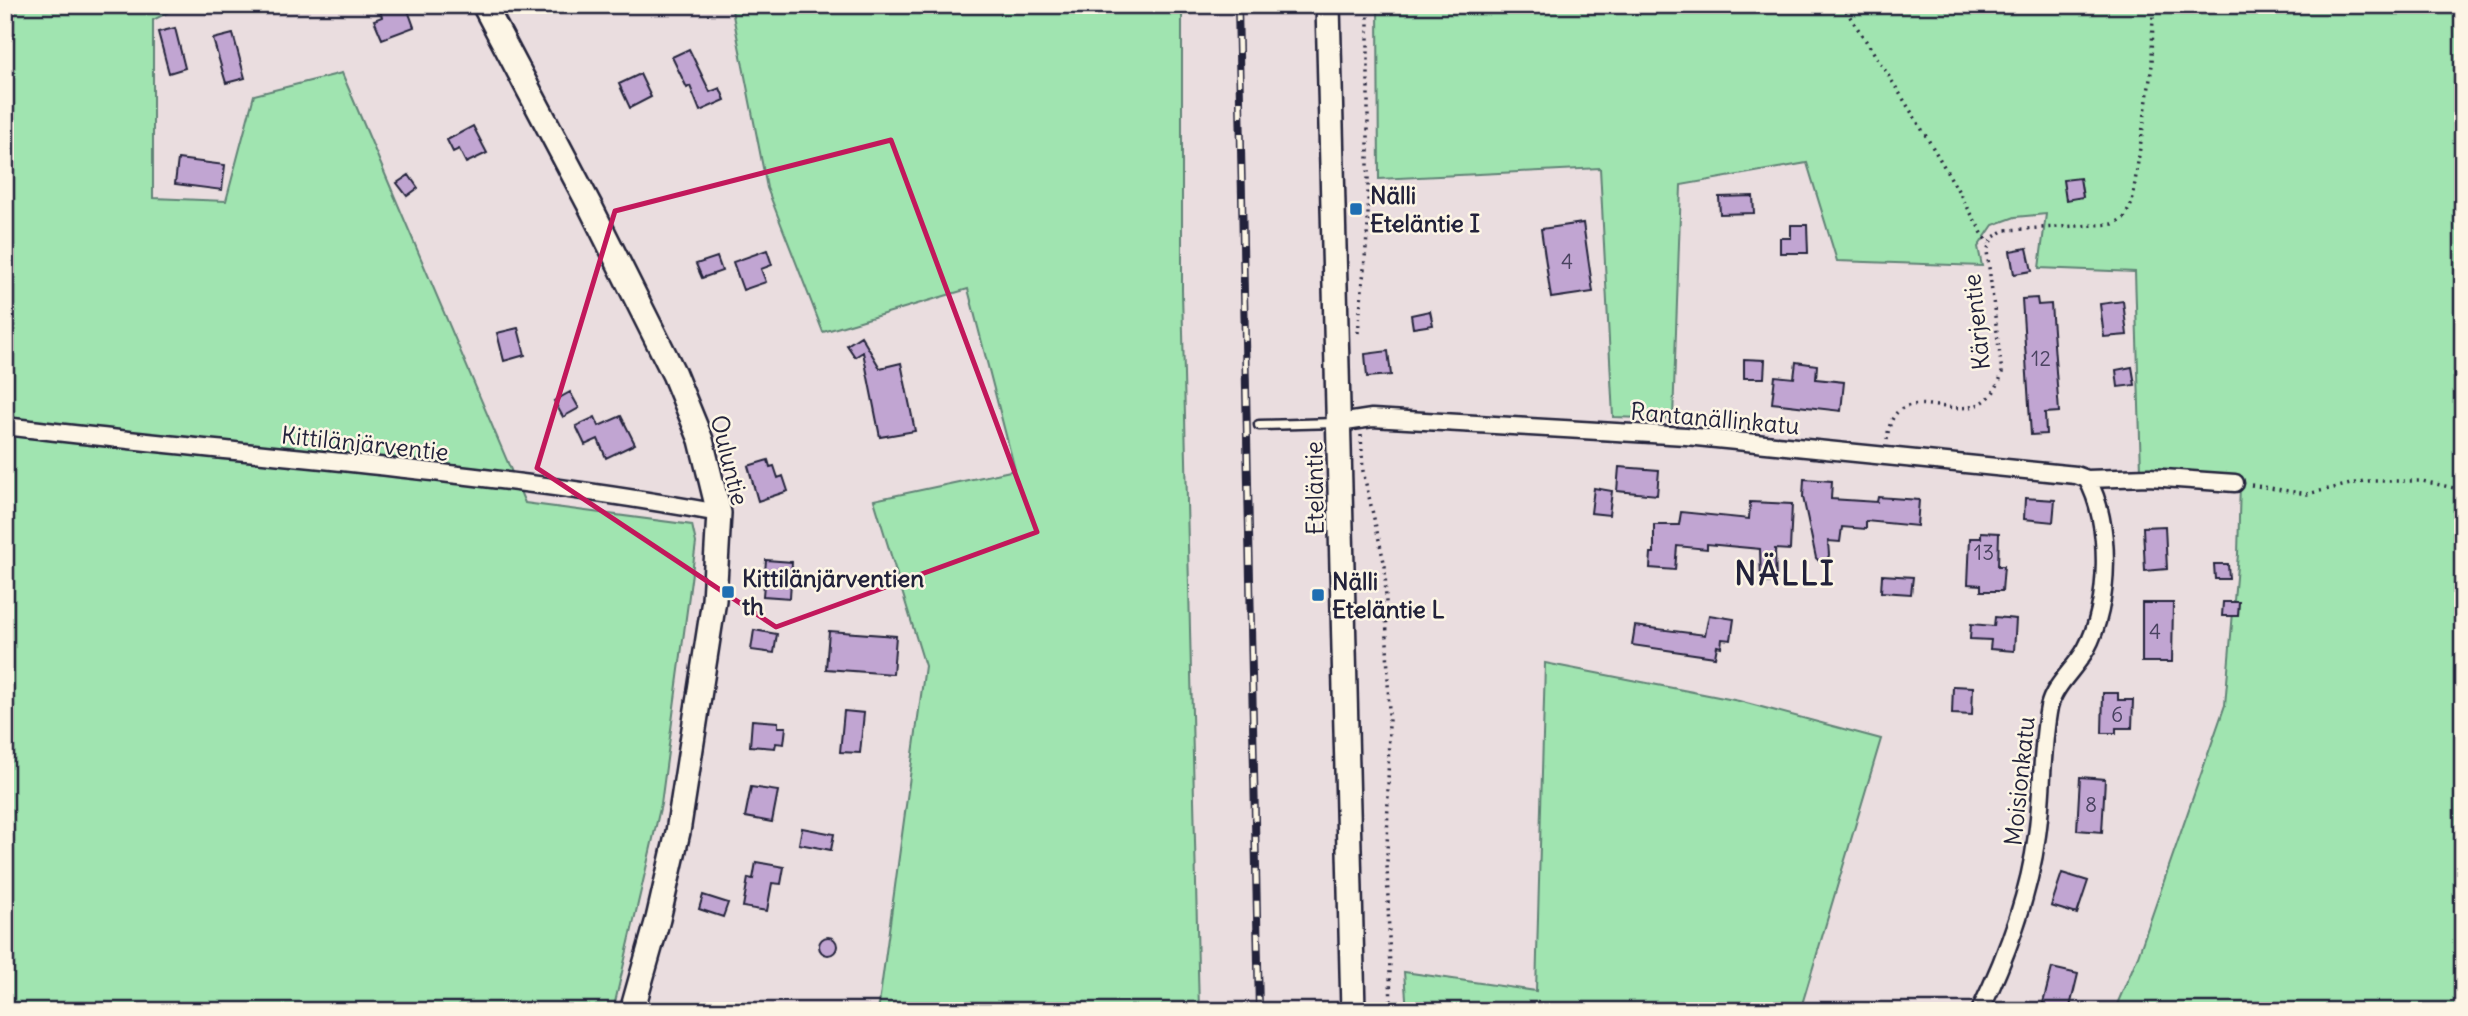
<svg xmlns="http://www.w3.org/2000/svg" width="2468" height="1016" viewBox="0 0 2468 1016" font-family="Delius,sans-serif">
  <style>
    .green { fill: #a0e4b0; stroke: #618376; stroke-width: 2 }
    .building { fill: #c1a5d2; stroke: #22223b; stroke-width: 2 }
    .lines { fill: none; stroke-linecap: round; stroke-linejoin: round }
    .lane-casing { stroke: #22223b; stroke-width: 13 }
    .street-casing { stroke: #22223b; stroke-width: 21 }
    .secondary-casing { stroke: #22223b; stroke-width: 28 }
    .path { stroke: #22223b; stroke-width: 3.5; stroke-dasharray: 2 5; stroke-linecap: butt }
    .lane { stroke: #fcf5e5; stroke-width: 8 }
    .street { stroke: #fcf5e5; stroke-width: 16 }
    .secondary { stroke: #fcf5e5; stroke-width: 23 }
    .rail-casing { stroke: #22223b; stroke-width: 8 }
    .rail { stroke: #fcf5e5; stroke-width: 5; stroke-dasharray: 16; stroke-linecap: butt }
    .marked { fill: none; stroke: #c2185b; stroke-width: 5; stroke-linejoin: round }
    .poi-dot { fill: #1f6fb2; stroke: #fcf5e5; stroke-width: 2.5 }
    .labels { text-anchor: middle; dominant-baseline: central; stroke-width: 5; stroke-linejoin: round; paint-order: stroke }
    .number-label { font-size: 21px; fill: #4a4361 }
    .poi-label { font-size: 24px; font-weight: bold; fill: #22223b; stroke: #fcf5e5; text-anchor: start }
    .street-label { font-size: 24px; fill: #22223b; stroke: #fcf5e5 }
    .district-label { font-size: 32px; font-weight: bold; letter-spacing: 2px; fill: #22223b; stroke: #fcf5e5 }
  </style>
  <rect width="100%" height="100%" fill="#eadddf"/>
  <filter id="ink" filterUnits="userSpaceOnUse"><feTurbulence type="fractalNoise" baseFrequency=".0143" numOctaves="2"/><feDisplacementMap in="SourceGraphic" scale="14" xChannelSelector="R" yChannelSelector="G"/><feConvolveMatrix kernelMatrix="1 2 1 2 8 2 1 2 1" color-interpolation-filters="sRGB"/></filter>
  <g filter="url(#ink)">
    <path class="green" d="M 5,5 L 182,5 L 153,20 L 153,198 L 226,201 L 254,95 L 342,73 L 525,503 L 692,525 L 696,543 L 661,804 L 613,1011 L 5,1011 L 5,243 L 8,214 L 5,213 Z
      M 731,5 L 1182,5 L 1182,290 L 1199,1011 L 878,1011 L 925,666 L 874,500 L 1015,470 L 968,289 L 823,332 L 767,188 Z
      M 1378,5 L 2463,5 L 2463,1011 L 2114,1011 L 2138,956 L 2225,705 L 2238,554 L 2240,482 L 2141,471 L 2135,272 L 2039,268 L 2046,214 L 2015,217 L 1993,225 L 1978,247 L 1982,266 L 1837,261 L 1807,163 L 1681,185 L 1673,419 L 1613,417 L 1600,168 L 1379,179 Z
      M 1545,663 L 1739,701 L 1881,739 L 1800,1011 L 1407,1011 L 1404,972 L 1536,991 Z"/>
    <path class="building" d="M 378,5 L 406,5 L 414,27 L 382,39 L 374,20 L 382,17 Z
      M 175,28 L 185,68 L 169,73 L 158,32 Z
      M 233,34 L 245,78 L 226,83 L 213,39 Z
      M 689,49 L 710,92 L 720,88 L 725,100 L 700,111 L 690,86 L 687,88 L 672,57 Z
      M 640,74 L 651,97 L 630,108 L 619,84 Z
      M 473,126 L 487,153 L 466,163 L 459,149 L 453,152 L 447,140 Z
      M 178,159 L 225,165 L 222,190 L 175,184 Z
      M 409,175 L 418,188 L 407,196 L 397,183 Z
      M 2080,178 L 2083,197 L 2066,200 L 2063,180 Z
      M 1753,196 L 1754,213 L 1720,214 L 1719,197 Z
      M 1583,223 L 1593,292 L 1551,298 L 1541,229 Z
      M 1791,225 L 1807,225 L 1808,253 L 1780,253 L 1780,238 L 1791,238 Z
      M 2027,248 L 2032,271 L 2014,274 L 2010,251 Z
      M 767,250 L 772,265 L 761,269 L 766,282 L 743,290 L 733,262 Z
      M 717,257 L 722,271 L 702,278 L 696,264 Z
      M 2037,298 L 2038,305 L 2051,304 L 2059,412 L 2045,413 L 2046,434 L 2031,435 L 2022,299 Z
      M 2123,301 L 2127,335 L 2104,337 L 2100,304 Z
      M 1430,311 L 1433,325 L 1413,328 L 1411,315 Z
      M 518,328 L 525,355 L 504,361 L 497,333 Z
      M 861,336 L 880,368 L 901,363 L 915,431 L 880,437 L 863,352 L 855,357 L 847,345 Z
      M 1388,351 L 1391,375 L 1367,377 L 1365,354 Z
      M 1744,359 L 1765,360 L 1764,378 L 1744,378 Z
      M 1796,362 L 1817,365 L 1816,379 L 1844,382 L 1841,411 L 1772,403 L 1775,376 L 1794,378 Z
      M 2132,367 L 2135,385 L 2118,387 L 2116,370 Z
      M 570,392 L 579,408 L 563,417 L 554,401 Z
      M 621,416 L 635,444 L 606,458 L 598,439 L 585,445 L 576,426 L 595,417 L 599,426 Z
      M 768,460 L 770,467 L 774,466 L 778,478 L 783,476 L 788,491 L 758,501 L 748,466 Z
      M 1619,467 L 1659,470 L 1657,495 L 1617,491 Z
      M 1804,479 L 1832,481 L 1831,499 L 1877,502 L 1878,497 L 1919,500 L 1917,526 L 1866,521 L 1866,529 L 1842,527 L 1840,542 L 1828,541 L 1829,555 L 1827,561 L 1820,562 L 1816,558 L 1803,497 Z
      M 1594,488 L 1612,491 L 1609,515 L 1591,513 Z
      M 2025,498 L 2055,500 L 2053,522 L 2024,519 Z
      M 1750,502 L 1792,504 L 1790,550 L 1775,549 L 1776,582 L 1761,583 L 1760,549 L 1707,544 L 1707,549 L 1677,546 L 1675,570 L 1650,568 L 1651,553 L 1654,553 L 1654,525 L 1679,525 L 1681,512 L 1749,519 Z
      M 2165,526 L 2167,569 L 2145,571 L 2143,527 Z
      M 1981,532 L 1999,533 L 1998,566 L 2004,566 L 2002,591 L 1981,591 L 1981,585 L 1968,584 L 1970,538 L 1981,538 Z
      M 766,560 L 792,562 L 790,598 L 763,596 Z
      M 2214,564 L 2228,564 L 2229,579 L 2215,579 Z
      M 1882,575 L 1913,577 L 1911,594 L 1881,592 Z
      M 2223,602 L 2239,602 L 2238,616 L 2222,616 Z
      M 2142,603 L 2173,603 L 2172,662 L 2142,662 Z
      M 1709,615 L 1734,619 L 1731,640 L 1722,639 L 1721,647 L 1717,646 L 1715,657 L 1632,645 L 1635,626 L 1705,635 Z
      M 1995,617 L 2016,619 L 2014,651 L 1990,649 L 1991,640 L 1970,639 L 1971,624 L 1994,626 Z
      M 754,630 L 777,634 L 774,653 L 751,650 Z
      M 829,631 L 896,636 L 893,674 L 826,669 Z
      M 1953,686 L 1973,687 L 1972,715 L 1952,714 Z
      M 2103,693 L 2118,693 L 2118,700 L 2133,700 L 2132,728 L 2116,728 L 2116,733 L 2102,733 Z
      M 844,711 L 864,713 L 860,753 L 840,752 Z
      M 752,720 L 778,722 L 778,727 L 786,727 L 784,744 L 776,743 L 775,748 L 750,746 Z
      M 2080,777 L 2105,779 L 2102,832 L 2077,830 Z
      M 751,787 L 778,791 L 772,822 L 745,817 Z
      M 802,828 L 834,834 L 831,850 L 799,844 Z
      M 756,862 L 784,867 L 781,884 L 772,883 L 767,911 L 743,907 L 748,878 L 753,879 Z
      M 2062,873 L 2088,881 L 2077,914 L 2051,906 Z
      M 703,895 L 728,903 L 723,917 L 699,909 Z
      M819 946a9 9 0 1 1 18 0a9 9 0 1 1-18 0Z
      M 2052,968 L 2078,974 L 2069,1011 L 2041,1011 Z"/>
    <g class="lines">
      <defs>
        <path id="lane" d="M 1259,425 L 1337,423"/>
        <path id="street" d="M 1339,423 L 1372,418 L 1686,436 L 2076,475 L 2087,479 L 2149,477 L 2235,483
          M 5,426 C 243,455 483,470 719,513
          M 1980,1011 C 2007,955 2029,896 2037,835 C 2043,793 2041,749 2049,707 C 2054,685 2075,669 2086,649 C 2110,606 2112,522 2087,479"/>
        <path id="secondary" d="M 484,5 L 591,208 L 674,374 L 701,440 L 719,513 L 714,600 L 678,832 L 658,919 L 632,1011
          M 1328,5 L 1353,1011"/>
      </defs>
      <use href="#lane" class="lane-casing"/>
      <use href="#street" class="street-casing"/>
      <use href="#secondary" class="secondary-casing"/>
      <path class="path" d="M 1842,5 C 1895,83 1943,162 1988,244
        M 1358,333 L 1368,226 L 1368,5
        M 1361,435 L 1363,471 L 1385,566 L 1389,717 L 1387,863 L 1391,1011
        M 1887,440 C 1895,360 1979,452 2002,373 L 1987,251 L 1992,238 L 2005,230 L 2113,224 L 2124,218 L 2132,203 L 2152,65 L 2153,5
        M 2251,485 L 2307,494 L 2364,481 L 2422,481 L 2463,490"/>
      <use href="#lane" class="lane"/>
      <use href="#street" class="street"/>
      <use href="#secondary" class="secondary"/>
      <defs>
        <path id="rail" d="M 1238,5 L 1259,1011"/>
      </defs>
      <use href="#rail" class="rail-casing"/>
      <use href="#rail" class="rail"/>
    </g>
  </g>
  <path class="marked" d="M 891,140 L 1037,532 L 776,627 L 537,468 L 615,211 Z"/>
  <g class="poi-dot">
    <rect x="1349" y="202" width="14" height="14" rx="3.5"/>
    <rect x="721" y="585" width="14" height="14" rx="3.5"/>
    <rect x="1311" y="588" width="14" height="14" rx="3.5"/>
  </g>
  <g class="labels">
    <g class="number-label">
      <text x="1567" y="261">4</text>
      <text x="2041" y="358">12</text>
      <text x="1984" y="552">13</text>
      <text x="2155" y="631">4</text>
      <text x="2117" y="714">6</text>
      <text x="2091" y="804">8</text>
    </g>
    <g class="poi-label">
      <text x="1370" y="195">Nälli<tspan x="1370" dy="28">Eteläntie I</tspan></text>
      <text x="742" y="578">Kittilänjärventien<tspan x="742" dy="28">th</tspan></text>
      <text x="1332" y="581">Nälli<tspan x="1332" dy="28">Eteläntie L</tspan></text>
    </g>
    <g class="street-label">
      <text transform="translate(1976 322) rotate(-96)">Kärjentie</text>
      <text transform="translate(1715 418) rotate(5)">Rantanällinkatu</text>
      <text transform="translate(365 443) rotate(6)">Kittilänjärventie</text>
      <text transform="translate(730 460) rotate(76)">Ouluntie</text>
      <text transform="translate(1314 488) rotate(-91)">Eteläntie</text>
      <text transform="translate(2019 781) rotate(-84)">Moisionkatu</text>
    </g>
    <g class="district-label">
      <text x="1785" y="573">NÄLLI</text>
    </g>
  </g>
  <rect width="2468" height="1016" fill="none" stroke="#fcf5e5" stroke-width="28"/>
  <rect x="14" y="14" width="2440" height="988" fill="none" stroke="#22223b" stroke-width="2.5" filter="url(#ink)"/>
</svg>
